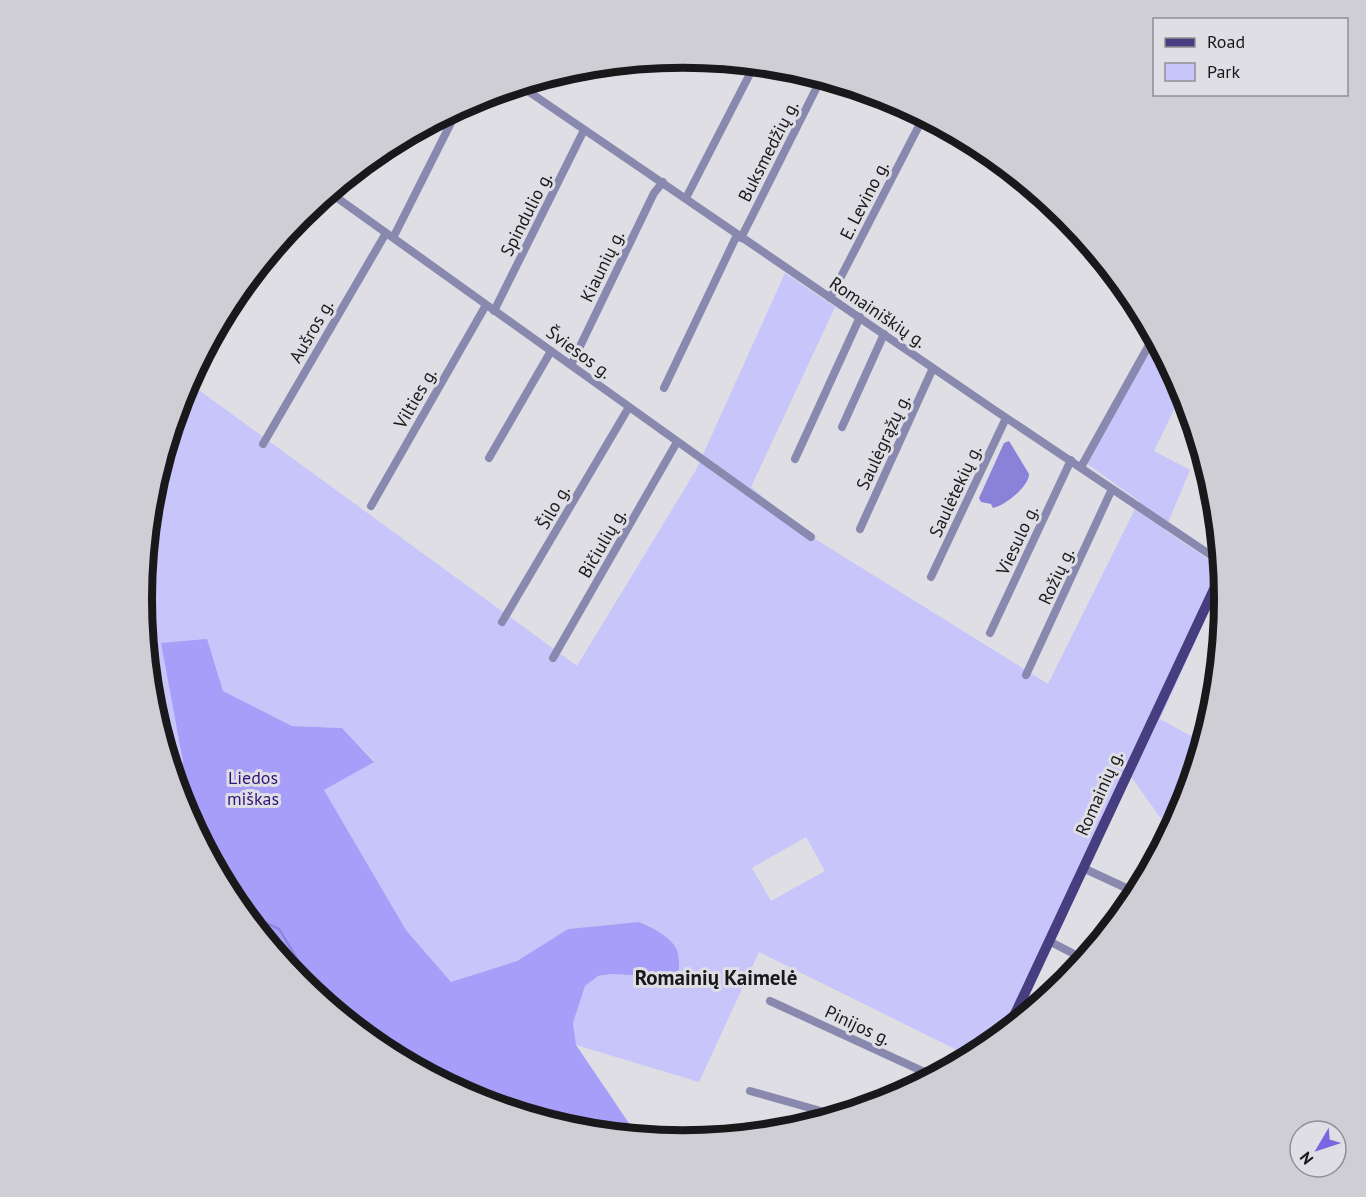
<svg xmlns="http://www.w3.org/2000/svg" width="1366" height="1197" viewBox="0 0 1366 1197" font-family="'PT Sans',sans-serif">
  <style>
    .green { fill: #c7c5fa; fill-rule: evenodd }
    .forest { fill: #a69ef8 }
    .water { fill: #8a82d8 }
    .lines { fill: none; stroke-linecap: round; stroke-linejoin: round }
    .stream { stroke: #8a82d8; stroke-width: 2 }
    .minor { stroke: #8988ae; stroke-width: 8 }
    .major { stroke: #473e81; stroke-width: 10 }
    .labels { text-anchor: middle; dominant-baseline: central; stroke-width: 6; stroke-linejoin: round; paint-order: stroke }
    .street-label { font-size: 18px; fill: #19191b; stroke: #dedee4 }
    .park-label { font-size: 18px; fill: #32147b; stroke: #dedee4 }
    .quarter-label { font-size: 21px; font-weight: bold; fill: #19191b; stroke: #dedee4 }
    .rim { fill: none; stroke: #19191b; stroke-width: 8 }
  </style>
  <rect width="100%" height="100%" fill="#dedee4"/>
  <path class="green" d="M 785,273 L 835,307 L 751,487 L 812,537 L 1048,684 L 1139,501 L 1086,463 L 1155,338 L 1183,391 L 1154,451 L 1190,470 L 1165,530 L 1221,568 L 1223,580 L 1160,719 L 1191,736 L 1200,718 L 1209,722 L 1183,806 L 1170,831 L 1129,774 L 1008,1029 L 984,1049 L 969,1056 L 759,952 L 699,1082 L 576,1045 L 573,1023 L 585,985 L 598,976 L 611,974 L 643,976 L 676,948 C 664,937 654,924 638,922 L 568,929 L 517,961 L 451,982 L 406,930 L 324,790 L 374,761 L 342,728 L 292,726 L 223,691 L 161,643 L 183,762 L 170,765 L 152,704 L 142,598 L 152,493 L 183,391 L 188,382 L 577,666 L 696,470 ZM 806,837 L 825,871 L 771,901 L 752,868 Z"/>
  <path class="forest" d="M 207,639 L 223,691 L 292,726 L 342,728 L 374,762 L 324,790 L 406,930 L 451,982 L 517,961 L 568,929 L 638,922 C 649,924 673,939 677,950 C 679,957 679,963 679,970 L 665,977 L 611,974 L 598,976 L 585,986 L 573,1023 L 576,1045 L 637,1135 L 577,1130 L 475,1099 L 382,1049 L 300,981 L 233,899 L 183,805 L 170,765 L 183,762 L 161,643 Z"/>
  <path class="water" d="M 1009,441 L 1029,474 C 1029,487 1004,506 993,508 L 991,504 L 981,502 L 979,498 L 1004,443 Z"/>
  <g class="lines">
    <path class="stream" d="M 243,912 L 279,929 L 312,983 L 314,993"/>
    <path class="minor" d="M 519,85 L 993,409 L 1221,562
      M 329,192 L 811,537
      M 686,198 L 755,64
      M 393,238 L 459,107
      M 741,238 L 822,77
      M 830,298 L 924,116
      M 494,311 L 584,130
      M 571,365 L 654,193 L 663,182
      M 664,388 L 737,235
      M 842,427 L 884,334
      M 263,444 L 386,233
      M 489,458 L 551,351
      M 795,459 L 860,317
      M 1081,467 L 1154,336
      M 371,506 L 486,305
      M 860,529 L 933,368
      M 931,577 L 1006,418
      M 502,622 L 629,407
      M 990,633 L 1071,460
      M 553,658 L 677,442
      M 1026,675 L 1112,489
      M 1083,868 L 1137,893
      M 1049,941 L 1074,954 L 1083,961
      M 770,1001 L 933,1076
      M 750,1091 L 835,1115"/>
    <path class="major" d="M 1008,1029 L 1222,572"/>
  </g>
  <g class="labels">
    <g class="street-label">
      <text transform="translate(768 151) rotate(-63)">Buksmedžių g.</text>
      <text transform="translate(864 200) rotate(-63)">E. Levino g.</text>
      <text transform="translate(526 214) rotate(-63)">Spindulio g.</text>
      <text transform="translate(602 266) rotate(-64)">Kiaunių g.</text>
      <text transform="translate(878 312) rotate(34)">Romainiškių g.</text>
      <text transform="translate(311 331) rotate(-60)">Aušros g.</text>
      <text transform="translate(579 352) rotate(36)">Šviesos g.</text>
      <text transform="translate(415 398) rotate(-60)">Vilties g.</text>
      <text transform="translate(883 442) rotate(-65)">Saulėgrąžų g.</text>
      <text transform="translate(955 491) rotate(-65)">Saulėtekių g.</text>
      <text transform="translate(553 507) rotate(-60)">Šilo g.</text>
      <text transform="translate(1017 540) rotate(-65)">Viesulo g.</text>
      <text transform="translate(602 543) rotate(-60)">Bičiulių g.</text>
      <text transform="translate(1056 576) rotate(-65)">Rožių g.</text>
      <text transform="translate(1099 793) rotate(-66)">Romainių g.</text>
      <text transform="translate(858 1025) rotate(25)">Pinijos g.</text>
    </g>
    <g class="park-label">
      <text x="253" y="777">Liedos<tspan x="253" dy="21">miškas</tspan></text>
    </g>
    <g class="quarter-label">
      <text x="716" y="977">Romainių Kaimelė</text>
    </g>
  </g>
  <path d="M0 0H1366V1197H0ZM152 599a531 531 0 1 1 1062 0a531 531 0 1 1-1062 0Z" fill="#ceced4" fill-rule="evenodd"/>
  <path class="rim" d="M152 599a531 531 0 1 1 1062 0a531 531 0 1 1-1062 0Z"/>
  <rect x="1153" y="18" width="195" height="78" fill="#dedee4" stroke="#8f8f94" stroke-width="1.5"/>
  <rect x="1165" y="38" width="30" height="9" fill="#473e81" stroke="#8f8f94" stroke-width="1.5"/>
  <text x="1207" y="48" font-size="18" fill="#19191b">Road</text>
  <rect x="1165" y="63" width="30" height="18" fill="#c7c5fa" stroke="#8f8f94" stroke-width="1.5"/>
  <text x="1207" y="78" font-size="18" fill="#19191b">Park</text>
  <g transform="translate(1318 1149) rotate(231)"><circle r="28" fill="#dedee4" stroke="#8f8f94" stroke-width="1.5"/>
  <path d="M0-4.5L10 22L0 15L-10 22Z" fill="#7966e1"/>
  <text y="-9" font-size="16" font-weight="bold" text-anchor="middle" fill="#19191b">N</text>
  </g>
</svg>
